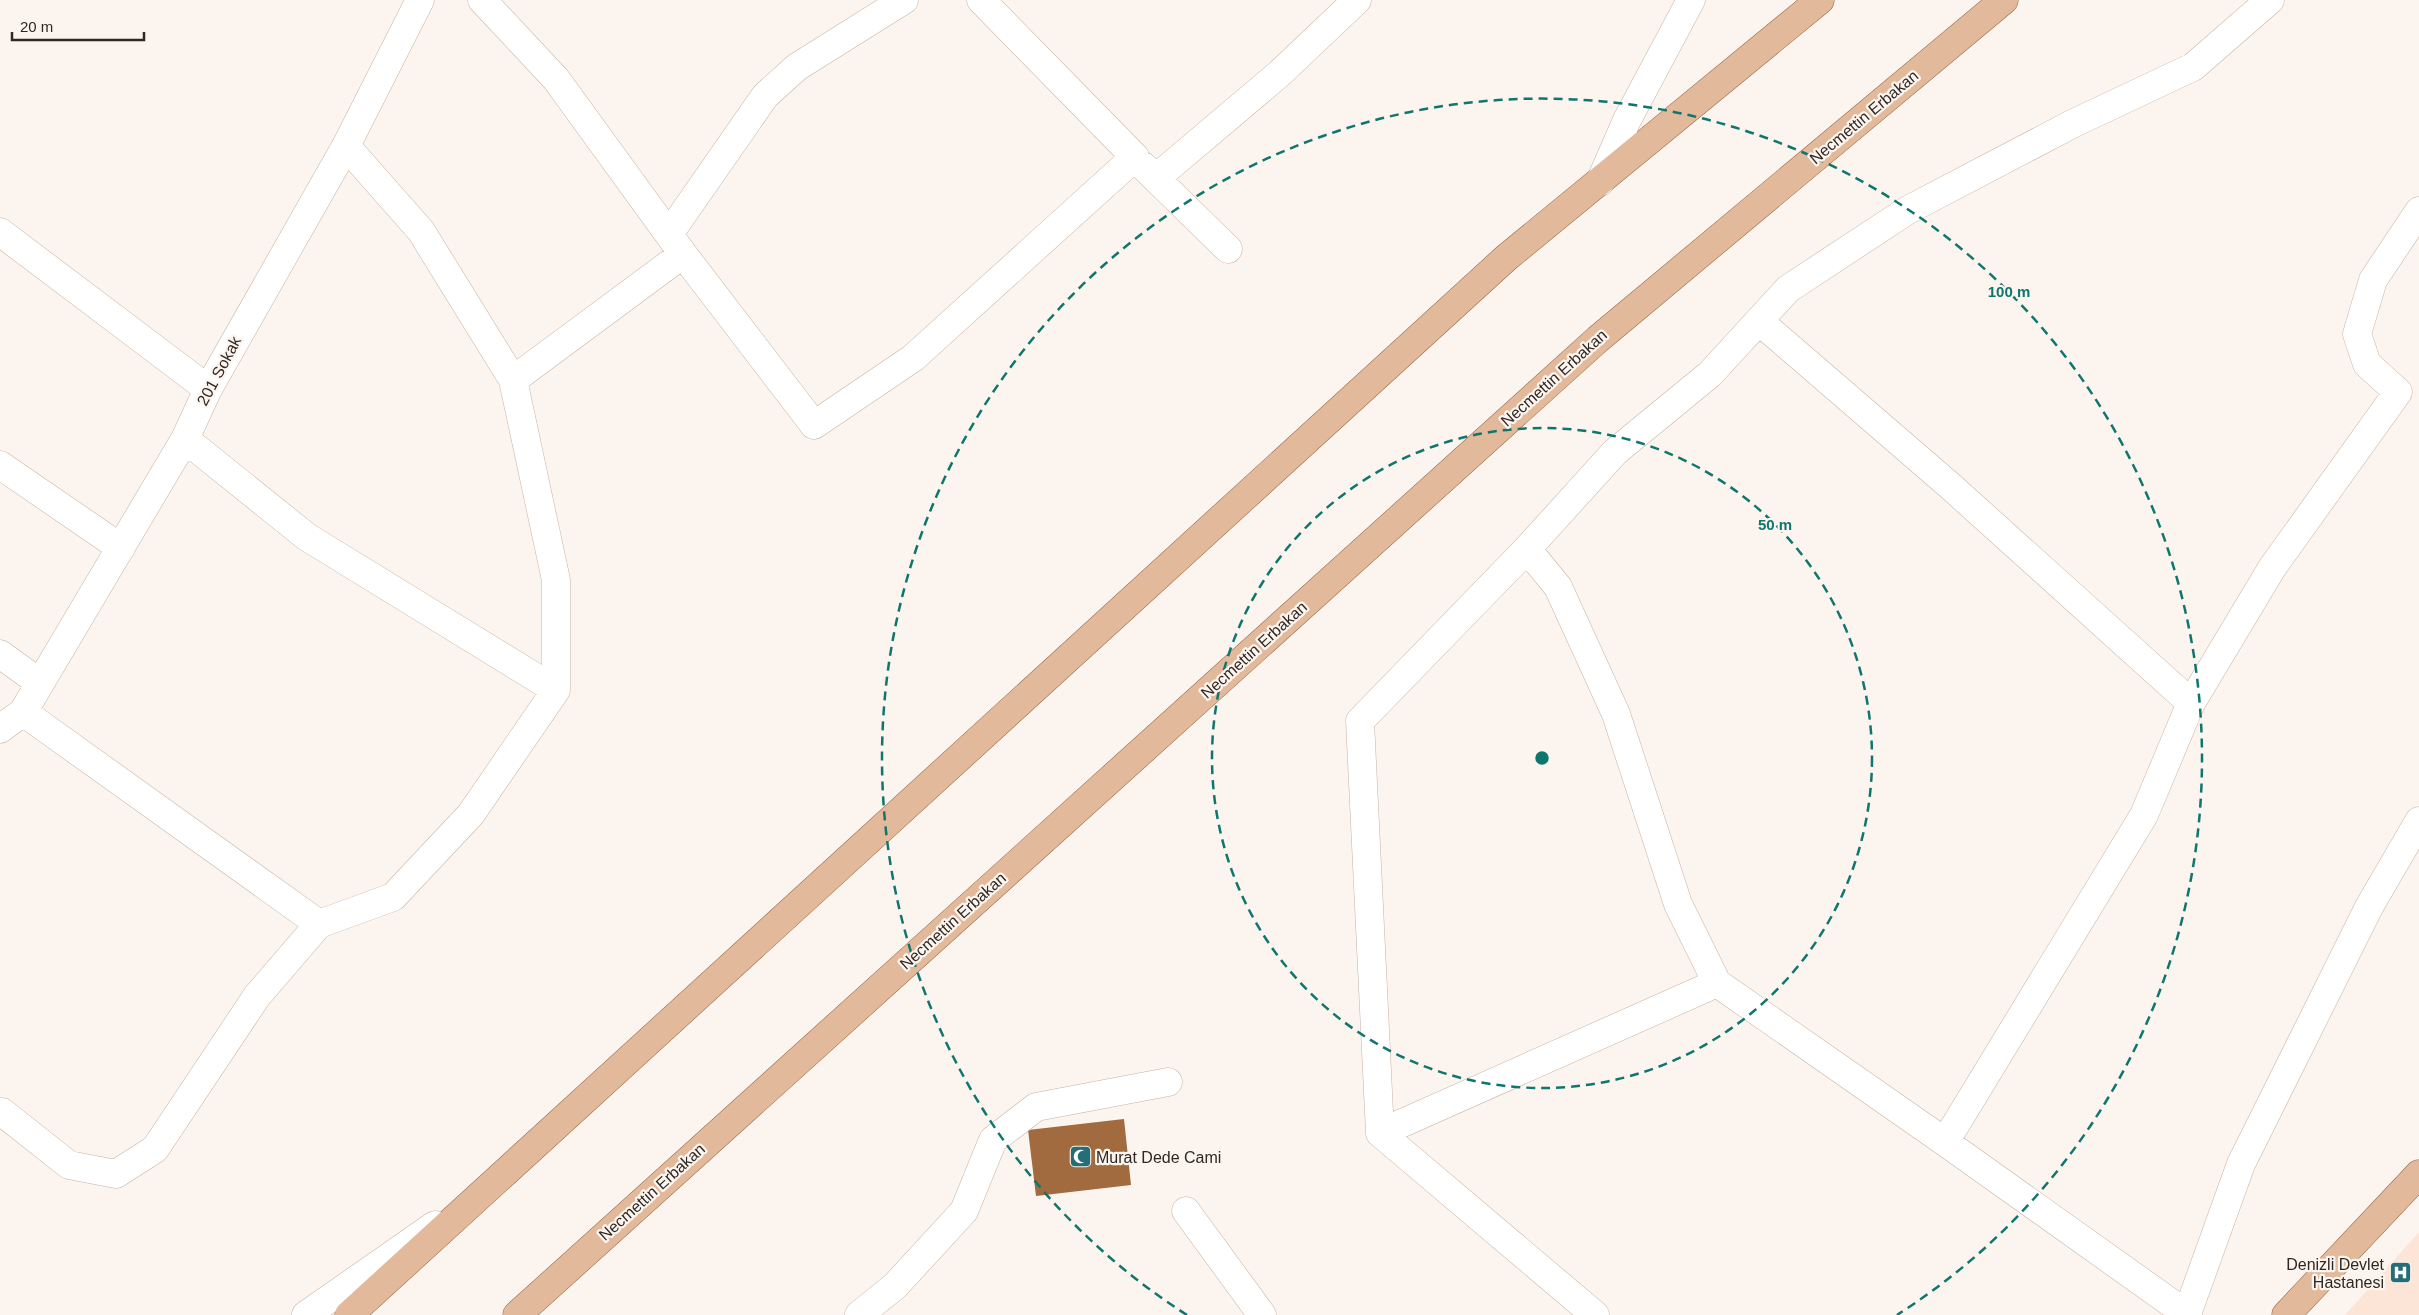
<svg xmlns="http://www.w3.org/2000/svg" width="2419" height="1315" viewBox="0 0 2419 1315" font-family="Arial,sans-serif">
  <style>
    .built { fill: #fce5d6 }
    .building { fill: #a26a3f }
    .lines { fill: none; stroke-linecap: round; stroke-linejoin: round }
    .minor-casing { stroke: #c7b3a5; stroke-width: 29 }
    .major-casing { stroke: #966745; stroke-width: 29 }
    .minor { stroke: #fff; stroke-width: 28 }
    .major { stroke: #e2b99b; stroke-width: 28 }
    .ring { fill: none; stroke: #0f766e; stroke-width: 2.5; stroke-dasharray: 9 6 }
    .labels { text-anchor: middle; dominant-baseline: central; stroke-width: 4.5; stroke-linejoin: round; paint-order: stroke }
    .street-label { font-size: 16px; fill: #2f2722; stroke: #fcf4ee }
    .poi-label { font-size: 16px; fill: #2f2722; stroke: #fcf4ee; text-anchor: start }
    .centre { fill: #0f766e; stroke: #fcf4ee; stroke-width: 2.5 }
    .ring-label { font-size: 15px; text-anchor: middle; font-weight: bold; fill: #0f766e; stroke: #fcf4ee; stroke-width: 4.5; stroke-linejoin: round; paint-order: stroke }
  </style>
  <rect width="100%" height="100%" fill="#fcf4ee"/>
  <path class="built" d="M 2419,1232 L 2419,1315 L 2345,1315 Z"/>
  <path class="building" d="M 1124,1119 L 1131,1185 L 1036,1196 L 1028,1130 Z"/>
  <g class="lines">
    <defs>
      <path id="minor" d="M 482,0 L 556,79 L 683,254 L 814,425 L 913,358 L 1135,157 L 981,0
        M 1143,166 L 1228,249
        M 1156,178 L 1279,74 L 1357,0
        M 1600,182 L 1627,120 L 1691,0
        M 0,232 L 208,389
        M 669,234 L 765,96 L 797,67 L 904,0
        M 1759,321 L 1948,484 L 2191,703
        M 513,380 L 683,254
        M 185,439 L 307,537 L 556,690
        M 0,465 L 121,548
        M 1527,549 L 1558,587 L 1616,714 L 1678,904 L 1717,983 L 1945,1142 L 2188,1315
        M 0,654 L 40,683
        M 23,712 L 319,924
        M 0,729 L 23,712 L 185,439 L 208,389 L 346,146 L 420,0
        M 0,1114 L 2,1112 L 69,1165 L 116,1174 L 155,1149 L 257,996 L 319,924 L 393,897 L 471,814 L 556,690 L 556,580 L 513,380 L 421,231 L 346,146
        M 1380,1133 L 1360,721 L 1527,549 L 1615,452 L 1710,374 L 1788,289 L 1908,210 L 2074,123 L 2193,67 L 2270,0
        M 1945,1142 L 2144,815 L 2191,703 L 2272,568 L 2398,392 L 2367,364 L 2357,334 L 2373,280 L 2419,211
        M 1186,1211 L 1262,1315
        M 2187,1314 L 2241,1164 L 2369,907 L 2419,821
        M 306,1315 L 435,1225
        M 859,1315 L 895,1286 L 964,1211 L 993,1140 L 1036,1107 L 1168,1082
        M 1595,1315 L 1380,1133 L 1717,983"/>
      <path id="major" d="M 349,1315 L 1506,258 L 1820,0
        M 517,1315 L 1598,339 L 2004,0
        M 2286,1315 L 2419,1174"/>
    </defs>
    <use href="#minor" class="minor-casing"/>
    <use href="#major" class="major-casing"/>
    <use href="#minor" class="minor"/>
    <use href="#major" class="major"/>
  </g>
  <g class="ring">
    <circle cx="1542" cy="758" r="330"/>
    <path d="M1187 1315A660 660 0 1 1 1897 1315"/>
  </g>
  <defs>
    <symbol id="mosque-square" viewBox="-11 -11 22 22"><rect x="-9" y="-9" width="18" height="18" rx="4" fill="#256e77" stroke="#fcf4ee"/><path d="M3.5-4.9A6 6 0 1 0 3.5 4.9A5 5 0 1 1 3.5-4.9Z" fill="#fff"/></symbol>
    <symbol id="hospital-square" viewBox="-11 -11 22 22"><rect x="-9" y="-9" width="18" height="18" rx="4" fill="#256e77" stroke="#fcf4ee"/><path d="M-5-5h3v3.5h4V-5h3V5h-3V1.5h-4V5h-3Z" fill="#fff"/></symbol>
  </defs>
  <g fill-rule="evenodd">
    <use href="#mosque-square" x="1068" y="1144" width="25" height="25"/>
    <use href="#hospital-square" x="2388" y="1260" width="25" height="25"/>
  </g>
  <g class="labels">
    <g class="street-label">
      <text transform="translate(1864 117) rotate(-40)">Necmettin Erbakan</text>
      <text transform="translate(219 371) rotate(-62)">201 Sokak</text>
      <text transform="translate(1554 378) rotate(-42)">Necmettin Erbakan</text>
      <text transform="translate(1254 650) rotate(-42)">Necmettin Erbakan</text>
      <text transform="translate(953 921) rotate(-42)">Necmettin Erbakan</text>
      <text transform="translate(652 1192) rotate(-42)">Necmettin Erbakan</text>
    </g>
    <g class="poi-label">
      <text x="1096" y="1157">Murat Dede Cami</text>
      <text x="2384" y="1264" text-anchor="end">Denizli Devlet<tspan x="2384" dy="18">Hastanesi</tspan></text>
    </g>
  </g>
  <circle cx="1542" cy="758" r="8" class="centre"/>
  <g class="ring-label">
    <text x="2009" y="297">100 m</text>
    <text x="1775" y="530">50 m</text>
  </g>
  <path d="M12 32v8h132v-8" fill="none" stroke="#2f2722" stroke-width="2.5"/>
  <text x="20" y="32" font-size="15" fill="#2f2722" stroke="#fcf4ee" stroke-width="4" paint-order="stroke">20 m</text>
</svg>
